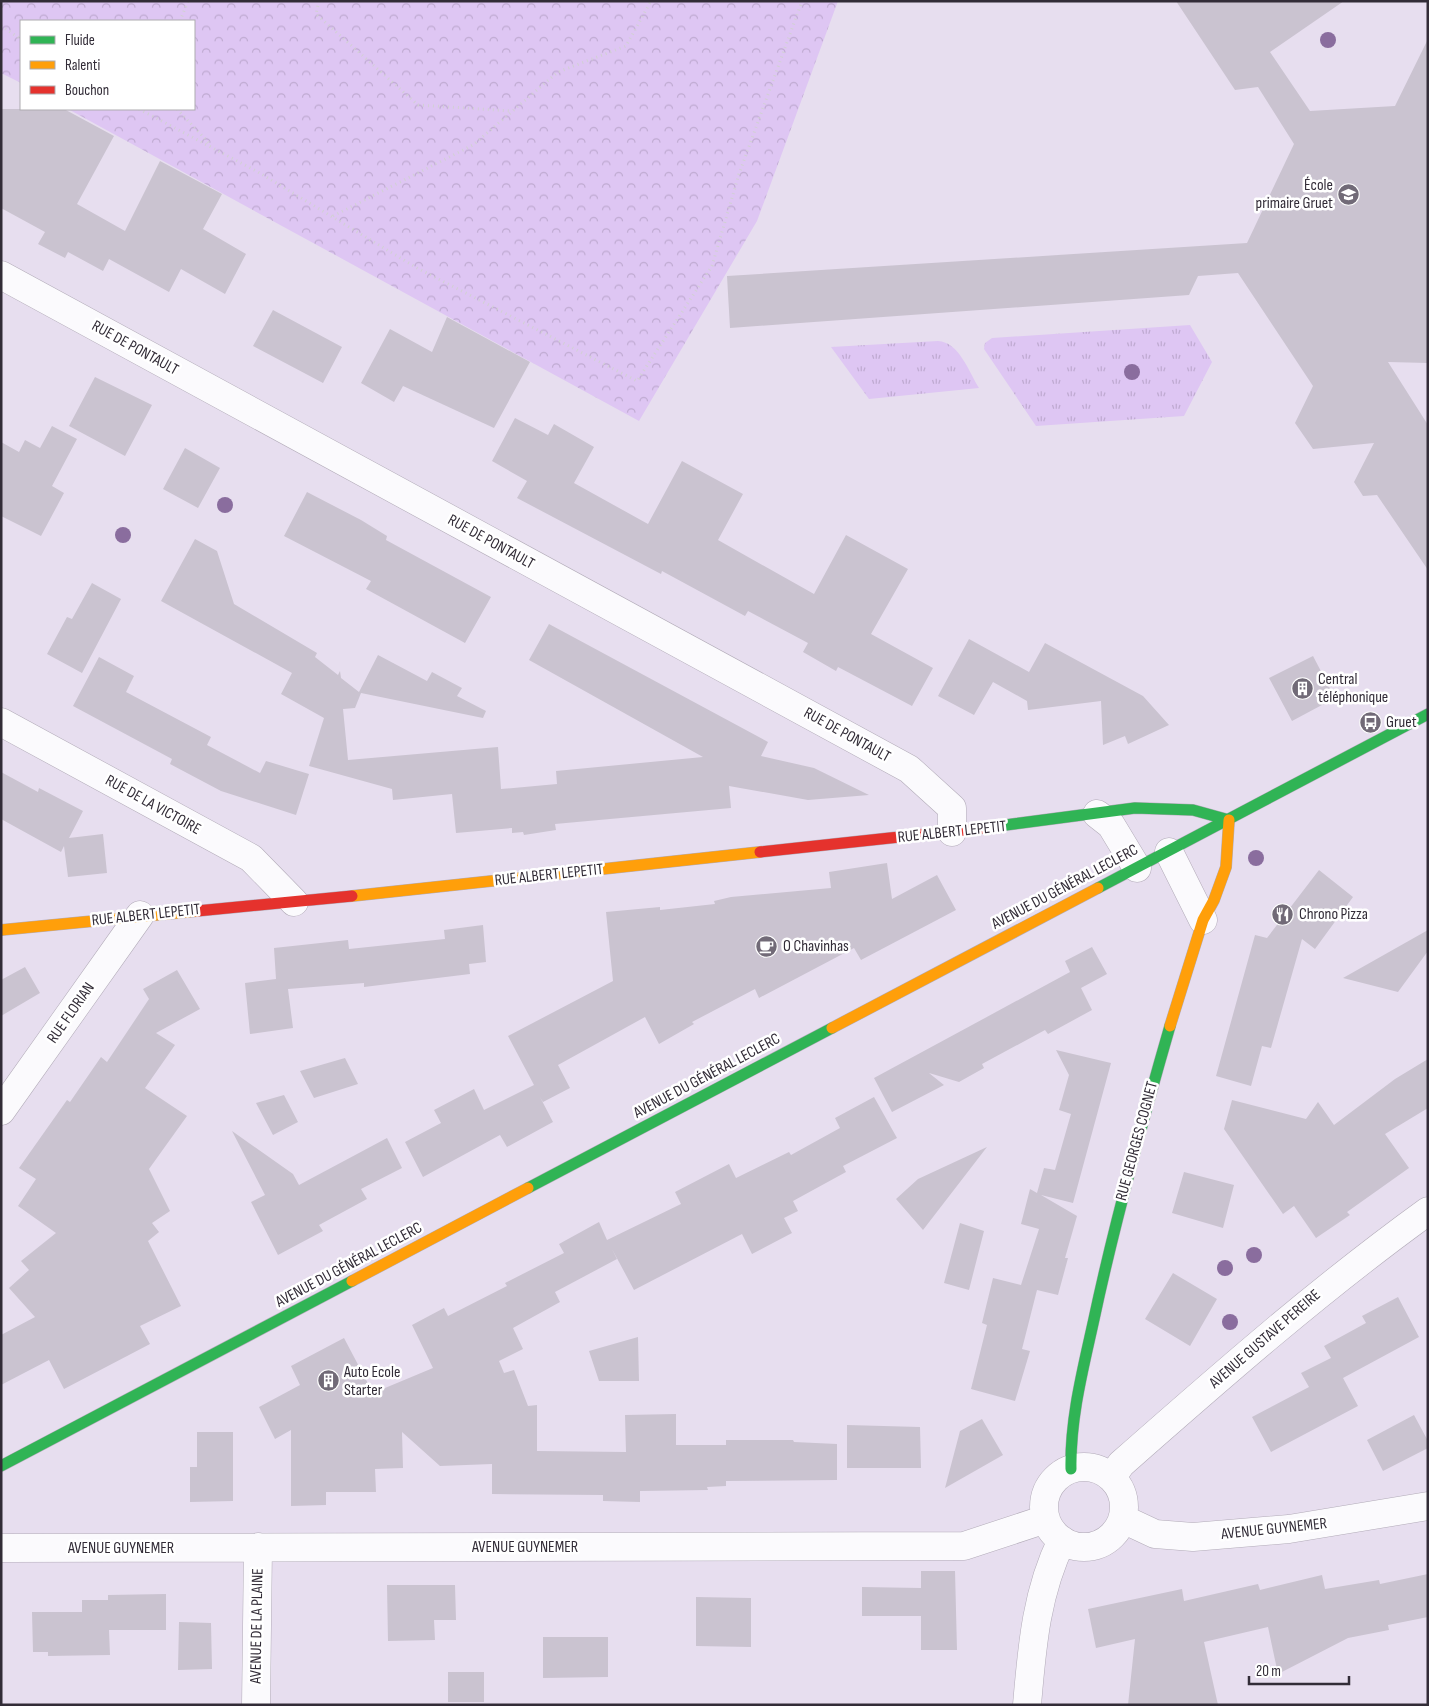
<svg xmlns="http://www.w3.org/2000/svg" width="1429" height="1706" viewBox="0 0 1429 1706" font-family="'Sofia Sans Condensed',sans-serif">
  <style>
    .grass { fill: url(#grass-tufts) }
    .forest { fill: url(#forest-crowns) }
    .building { fill: #cac3d0 }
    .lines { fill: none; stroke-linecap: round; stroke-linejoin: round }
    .street-casing { stroke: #b2abb8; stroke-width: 29 }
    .fast-casing { stroke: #b2abb8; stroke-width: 12 }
    .slow-casing { stroke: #b2abb8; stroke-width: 12 }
    .jam-casing { stroke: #b2abb8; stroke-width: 12 }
    .path { stroke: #d2d0d4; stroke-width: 3; stroke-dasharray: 1 4; stroke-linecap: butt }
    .street { stroke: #fbfafd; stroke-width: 28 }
    .fast { stroke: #30b455; stroke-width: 11 }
    .slow { stroke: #ff9f0a; stroke-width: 11 }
    .jam { stroke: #e5322d; stroke-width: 11 }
    .tree { fill: #8a6d9e }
    .labels { text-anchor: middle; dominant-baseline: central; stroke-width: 5; stroke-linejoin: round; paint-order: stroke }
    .poi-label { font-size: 16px; fill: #322c37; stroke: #fff; text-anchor: start }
    .street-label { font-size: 16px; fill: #322c37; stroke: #fff }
  </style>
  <defs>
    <pattern id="grass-tufts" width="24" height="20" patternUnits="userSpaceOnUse" patternTransform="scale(1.25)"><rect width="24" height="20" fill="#dec6f3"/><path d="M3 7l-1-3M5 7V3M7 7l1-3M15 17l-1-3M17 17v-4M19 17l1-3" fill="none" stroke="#bfaad1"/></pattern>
    <pattern id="forest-crowns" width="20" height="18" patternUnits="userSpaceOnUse" patternTransform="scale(1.25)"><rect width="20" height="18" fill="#dec6f3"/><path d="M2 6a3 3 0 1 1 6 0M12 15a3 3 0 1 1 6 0" fill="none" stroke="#bfaad1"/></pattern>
  </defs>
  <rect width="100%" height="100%" fill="#e7deef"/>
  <path class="grass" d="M 1190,325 L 1212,362 L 1184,416 L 1036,426 L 984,349 L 985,343 L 992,338 Z
    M 938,341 C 959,342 969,372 979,388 L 869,399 L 831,347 Z"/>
  <path class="forest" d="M 1,1 L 838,1 L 757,221 L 639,421 L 68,109 L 194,109 L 194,21 L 21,21 L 21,83 L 1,73 Z"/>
  <path class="building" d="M 1176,1 L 1344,1 L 1270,52 L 1310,111 L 1395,106 L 1428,39 L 1428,363 L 1388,362 L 1428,425 L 1428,570 L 1377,495 L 1363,496 L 1354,482 L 1374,443 L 1313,449 L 1295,423 L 1313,386 L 1238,273 L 1198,276 L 1189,295 L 730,328 L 727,276 L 1247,243 L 1294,144 L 1258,87 L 1235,90 Z
    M 1,109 L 64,109 L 114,136 L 77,204 L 125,231 L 160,161 L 222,194 L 203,229 L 246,254 L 225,294 L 181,269 L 169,292 L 109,259 L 103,271 L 68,252 L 65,258 L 38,244 L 45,232 L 1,208 Z
    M 273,310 L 342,347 L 323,383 L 253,346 Z
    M 447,317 L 530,362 L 494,428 L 403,386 L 394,402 L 361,383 L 390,329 L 432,352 Z
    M 95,377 L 152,405 L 125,456 L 69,426 Z
    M 515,418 L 548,435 L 554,424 L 594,447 L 574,483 L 648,524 L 682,461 L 743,494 L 718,540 L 814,594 L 846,535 L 908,569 L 871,634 L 933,668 L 912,706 L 838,667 L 836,671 L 803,652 L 808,643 L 748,611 L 745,616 L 662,571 L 661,574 L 517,498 L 527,481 L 492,461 Z
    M 52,426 L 77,439 L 52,486 L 64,493 L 41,536 L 1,516 L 1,442 L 19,452 L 25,440 L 40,448 Z
    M 185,448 L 220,468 L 198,508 L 163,489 Z
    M 307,492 L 361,520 L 387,536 L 386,540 L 491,597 L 465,643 L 366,589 L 371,581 L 284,536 Z
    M 195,539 L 217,551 L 234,604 L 317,653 L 315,657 L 338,675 L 340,671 L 341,678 L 359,692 L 378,655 L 427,681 L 432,672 L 462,688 L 457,696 L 486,711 L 483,718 L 361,693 L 355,708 L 343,709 L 348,760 L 498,747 L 501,789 L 557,784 L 556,771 L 703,757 L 529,660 L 549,624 L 768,742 L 761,756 L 814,768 L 869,795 L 808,800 L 729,786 L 731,808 L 555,824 L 556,830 L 524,835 L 523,832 L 512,833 L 512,828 L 456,833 L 452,794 L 393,800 L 392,789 L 309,766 L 324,718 L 281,694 L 292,673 L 161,601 Z
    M 92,583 L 121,599 L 82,673 L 47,654 L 67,617 L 72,619 Z
    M 969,639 L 1029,672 L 1045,643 L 1143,696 L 1169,725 L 1128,744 L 1125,736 L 1103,745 L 1101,701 L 1028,710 L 1027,701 L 993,682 L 974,715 L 938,696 Z
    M 1313,656 L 1335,698 L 1292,721 L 1269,678 Z
    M 99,657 L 134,676 L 126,692 L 211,737 L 207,745 L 260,773 L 266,761 L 309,774 L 296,815 L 221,791 L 170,764 L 172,759 L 73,706 Z
    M 1,772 L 38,792 L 39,788 L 83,811 L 69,838 L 103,834 L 107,873 L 68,877 L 64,846 L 61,852 L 1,819 Z
    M 887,863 L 892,899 L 937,875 L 956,910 L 861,960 L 854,948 L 759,998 L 755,989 L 692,1022 L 694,1024 L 659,1044 L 645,1017 L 558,1065 L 570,1088 L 543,1102 L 540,1097 L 553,1122 L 507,1147 L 500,1135 L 423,1177 L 405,1142 L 441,1123 L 434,1110 L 474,1089 L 484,1110 L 534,1085 L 508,1036 L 613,981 L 606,912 L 660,907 L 660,910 L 715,904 L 714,901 L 731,897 L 831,888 L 829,872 Z
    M 1319,870 L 1353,897 L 1315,949 L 1302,939 L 1271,1048 L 1262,1046 L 1251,1086 L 1216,1076 L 1255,935 L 1267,938 Z
    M 483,925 L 486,962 L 469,964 L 470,974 L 364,987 L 364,983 L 288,989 L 293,1028 L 250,1034 L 245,983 L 276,979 L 274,948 L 348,940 L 349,949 L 445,939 L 444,930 Z
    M 1428,930 L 1428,951 L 1398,992 L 1343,978 Z
    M 1092,947 L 1107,974 L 1081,988 L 1092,1010 L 1048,1034 L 1045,1030 L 982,1064 L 984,1068 L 959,1082 L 929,1073 L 944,1085 L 892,1112 L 874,1078 L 1070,972 L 1065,961 Z
    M 25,967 L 40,993 L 1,1016 L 1,980 Z
    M 177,970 L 200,1009 L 156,1033 L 175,1045 L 145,1088 L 187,1116 L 149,1169 L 170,1211 L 152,1223 L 159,1232 L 148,1241 L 181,1306 L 140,1326 L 150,1344 L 64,1389 L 49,1360 L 1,1385 L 1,1335 L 35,1317 L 9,1288 L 29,1270 L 21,1261 L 56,1233 L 18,1206 L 36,1179 L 19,1168 L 67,1100 L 70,1102 L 101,1057 L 107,1062 L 149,999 L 143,989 Z
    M 1056,1050 L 1111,1063 L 1073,1203 L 1041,1195 L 1077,1216 L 1065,1258 L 1068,1258 L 1058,1295 L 1037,1290 L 1022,1349 L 1030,1351 L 1015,1401 L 971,1389 L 987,1325 L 982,1323 L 993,1278 L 1021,1285 L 1039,1229 L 1021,1224 L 1030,1189 L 1037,1193 L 1044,1168 L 1055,1170 L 1071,1114 L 1059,1110 L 1069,1075 Z
    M 345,1058 L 358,1084 L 314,1098 L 300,1071 Z
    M 1428,1059 L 1428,1108 L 1385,1134 L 1409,1168 L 1347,1212 L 1350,1215 L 1316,1238 L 1294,1206 L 1283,1214 L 1224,1129 L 1232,1100 L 1306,1119 L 1318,1102 L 1334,1125 L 1395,1079 Z
    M 284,1095 L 298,1122 L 273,1135 L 256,1103 Z
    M 874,1097 L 897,1138 L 843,1166 L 846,1172 L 793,1201 L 798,1211 L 784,1218 L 792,1233 L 752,1254 L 742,1234 L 634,1290 L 612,1249 L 617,1259 L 555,1292 L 560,1302 L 513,1328 L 523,1349 L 499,1361 L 504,1373 L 514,1370 L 528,1406 L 537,1405 L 537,1451 L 626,1452 L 625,1415 L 676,1414 L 676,1445 L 726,1445 L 726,1440 L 793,1440 L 794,1442 L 837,1444 L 837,1480 L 726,1481 L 726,1486 L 707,1487 L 708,1490 L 640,1491 L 640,1502 L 603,1501 L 603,1495 L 492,1494 L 492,1464 L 440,1466 L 402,1432 L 403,1468 L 375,1469 L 376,1492 L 326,1492 L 326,1505 L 291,1506 L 291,1430 L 275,1439 L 259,1407 L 300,1385 L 291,1366 L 344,1338 L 373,1393 L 433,1368 L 412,1325 L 444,1308 L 448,1316 L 507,1286 L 505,1283 L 564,1253 L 559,1244 L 599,1222 L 607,1240 L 681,1204 L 675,1192 L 729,1164 L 736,1178 L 789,1152 L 791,1155 L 840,1128 L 835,1118 Z
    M 232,1131 L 293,1174 L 299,1185 L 387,1138 L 402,1168 L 361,1189 L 367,1199 L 319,1225 L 323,1231 L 278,1255 L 251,1202 L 265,1195 Z
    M 987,1147 L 923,1230 L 896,1199 L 918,1179 Z
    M 1184,1172 L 1234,1185 L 1223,1228 L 1172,1213 Z
    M 960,1223 L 984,1231 L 969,1290 L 944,1283 Z
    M 1173,1273 L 1217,1299 L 1190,1346 L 1145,1319 Z
    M 1398,1297 L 1419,1337 L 1343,1378 L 1358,1406 L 1271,1452 L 1252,1417 L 1309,1387 L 1301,1373 L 1331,1358 L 1324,1346 L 1366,1323 L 1362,1316 Z
    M 638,1337 L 639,1381 L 599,1381 L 589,1351 Z
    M 1414,1415 L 1428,1441 L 1428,1448 L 1383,1471 L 1367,1440 Z
    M 982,1419 L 1003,1455 L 945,1488 L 960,1431 Z
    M 847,1425 L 920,1427 L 921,1468 L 847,1468 Z
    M 197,1432 L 233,1432 L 233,1501 L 190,1502 L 190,1467 L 197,1467 Z
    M 921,1571 L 955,1571 L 957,1650 L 921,1650 L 921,1616 L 862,1616 L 862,1587 L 921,1588 Z
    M 1428,1574 L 1428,1617 L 1388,1625 L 1389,1630 L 1348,1638 L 1278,1674 L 1268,1627 L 1204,1642 L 1218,1705 L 1128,1705 L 1135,1639 L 1096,1648 L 1088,1609 L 1182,1589 L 1184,1601 L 1258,1584 L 1260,1590 L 1322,1575 L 1325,1589 L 1379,1580 L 1380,1584 Z
    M 387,1585 L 455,1585 L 456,1620 L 434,1620 L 435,1640 L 388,1641 Z
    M 166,1594 L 166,1630 L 109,1630 L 110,1655 L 48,1656 L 48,1652 L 33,1652 L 32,1612 L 82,1612 L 82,1600 L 108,1600 L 108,1595 Z
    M 696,1597 L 751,1598 L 751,1647 L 696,1646 Z
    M 179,1622 L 211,1623 L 212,1669 L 178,1670 Z
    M 543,1637 L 608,1637 L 608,1677 L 543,1678 Z
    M 448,1672 L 484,1672 L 484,1702 L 448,1702 Z"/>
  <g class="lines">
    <defs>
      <path id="street" d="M 1,275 L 909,769 L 952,808 L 952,832
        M 1,722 L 251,858 L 294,902
        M 1097,814 L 1111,825 L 1137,868
        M 1169,852 L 1203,920
        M 1,1111 L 140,915
        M1044 1507a40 40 0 1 1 80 0a40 40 0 1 1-80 0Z
        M 1112,1477 L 1121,1464 C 1221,1376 1320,1289 1428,1211
        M 1123,1519 L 1155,1534 L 1193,1537 L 1289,1529 L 1428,1506
        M 1,1548 L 964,1546 L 1046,1519
        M 256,1705 L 258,1547
        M 1027,1705 C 1032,1647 1036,1593 1062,1540"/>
      <path id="fast" d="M 983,828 L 1135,808 L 1193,810 L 1229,820
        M 1098,888 L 1428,714
        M 528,1188 L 832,1028
        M 1,1466 L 352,1281
        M 1071,1469 C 1070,1418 1083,1369 1094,1319 C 1115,1220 1142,1123 1170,1026"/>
      <path id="slow" d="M 352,896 L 760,852
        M 1,930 L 197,911
        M 1170,1026 L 1203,920 L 1214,900 L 1226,867 L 1229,820
        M 832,1028 L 1098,888
        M 352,1281 L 528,1188"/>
      <path id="jam" d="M 760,852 L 983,828
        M 197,911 L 352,896"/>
    </defs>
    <use href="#street" class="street-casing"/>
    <use href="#fast" class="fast-casing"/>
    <use href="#slow" class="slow-casing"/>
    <use href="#jam" class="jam-casing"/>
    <path class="path" d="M 319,1 L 316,14 L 418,105 L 512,111
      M 180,21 L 188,1
      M 1,26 L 21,39
      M 139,109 L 258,172 L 417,268 L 637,381 L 712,266 L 739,174 L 802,1
      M 177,109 L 211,145
      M 333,216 L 473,145 L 558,72 L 626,46 L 651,1"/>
    <use href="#street" class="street"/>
    <use href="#fast" class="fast"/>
    <use href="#slow" class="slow"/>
    <use href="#jam" class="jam"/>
  </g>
  <g class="tree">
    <circle cx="1328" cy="40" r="8"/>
    <circle cx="1132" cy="372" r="8"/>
    <circle cx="225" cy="505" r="8"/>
    <circle cx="123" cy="535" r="8"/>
    <circle cx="1256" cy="858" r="8"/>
    <circle cx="1254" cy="1255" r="8"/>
    <circle cx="1225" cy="1268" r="8"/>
    <circle cx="1230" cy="1322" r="8"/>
  </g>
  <defs>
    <symbol id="school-disc" viewBox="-11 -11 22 22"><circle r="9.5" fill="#716a77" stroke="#fff"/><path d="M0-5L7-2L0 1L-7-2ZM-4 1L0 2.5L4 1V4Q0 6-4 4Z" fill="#fff"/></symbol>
    <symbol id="building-disc" viewBox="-11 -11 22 22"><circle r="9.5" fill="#716a77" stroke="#fff"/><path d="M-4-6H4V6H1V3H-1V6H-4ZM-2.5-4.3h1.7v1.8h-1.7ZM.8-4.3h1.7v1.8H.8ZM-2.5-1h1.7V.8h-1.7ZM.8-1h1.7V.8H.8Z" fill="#fff"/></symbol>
    <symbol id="bus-disc" viewBox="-11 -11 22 22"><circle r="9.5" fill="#716a77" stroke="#fff"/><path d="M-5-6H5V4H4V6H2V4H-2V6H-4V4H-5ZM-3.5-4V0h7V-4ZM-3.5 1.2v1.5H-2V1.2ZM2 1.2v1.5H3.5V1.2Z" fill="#fff"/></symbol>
    <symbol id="restaurant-disc" viewBox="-11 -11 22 22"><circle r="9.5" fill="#716a77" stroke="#fff"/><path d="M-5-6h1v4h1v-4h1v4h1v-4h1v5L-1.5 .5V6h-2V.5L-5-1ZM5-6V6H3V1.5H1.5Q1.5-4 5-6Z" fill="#fff"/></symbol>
    <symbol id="cafe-disc" viewBox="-11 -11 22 22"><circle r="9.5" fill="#716a77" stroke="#fff"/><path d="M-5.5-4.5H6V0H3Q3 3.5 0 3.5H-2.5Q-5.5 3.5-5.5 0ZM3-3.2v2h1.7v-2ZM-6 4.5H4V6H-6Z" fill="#fff"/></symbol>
  </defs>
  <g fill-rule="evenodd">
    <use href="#school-disc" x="1336" y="182" width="25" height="25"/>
    <use href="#building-disc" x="1290" y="676" width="25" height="25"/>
    <use href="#bus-disc" x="1358" y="710" width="25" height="25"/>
    <use href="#restaurant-disc" x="1270" y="902" width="25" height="25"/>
    <use href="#cafe-disc" x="754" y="934" width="25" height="25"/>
    <use href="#building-disc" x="316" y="1368" width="25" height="25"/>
  </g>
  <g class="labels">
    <g class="poi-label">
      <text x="1333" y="185" text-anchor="end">École<tspan x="1333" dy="18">primaire Gruet</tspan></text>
      <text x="1318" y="679">Central<tspan x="1318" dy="18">téléphonique</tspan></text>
      <text x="1386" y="722">Gruet</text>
      <text x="1299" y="914">Chrono Pizza</text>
      <text x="783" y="946">O Chavinhas</text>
      <text x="344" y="1372">Auto Ecole<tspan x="344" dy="18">Starter</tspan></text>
    </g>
    <g class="street-label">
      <text transform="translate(135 348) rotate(29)">RUE DE PONTAULT</text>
      <text transform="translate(491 542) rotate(29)">RUE DE PONTAULT</text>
      <text transform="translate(847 735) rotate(29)">RUE DE PONTAULT</text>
      <text transform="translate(153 805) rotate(29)">RUE DE LA VICTOIRE</text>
      <text transform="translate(952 832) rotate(-6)">RUE ALBERT LEPETIT</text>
      <text transform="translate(549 875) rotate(-6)">RUE ALBERT LEPETIT</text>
      <text transform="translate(1065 887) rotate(-28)">AVENUE DU GÉNÉRAL LECLERC</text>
      <text transform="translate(146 915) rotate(-6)">RUE ALBERT LEPETIT</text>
      <text transform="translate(71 1013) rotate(-55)">RUE FLORIAN</text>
      <text transform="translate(707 1076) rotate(-28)">AVENUE DU GÉNÉRAL LECLERC</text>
      <text transform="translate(1137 1141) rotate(-75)">RUE GEORGES COGNET</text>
      <text transform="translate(349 1265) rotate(-28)">AVENUE DU GÉNÉRAL LECLERC</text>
      <text transform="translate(1265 1339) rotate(-41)">AVENUE GUSTAVE PEREIRE</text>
      <text transform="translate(1274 1529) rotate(-6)">AVENUE GUYNEMER</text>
      <text x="525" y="1547">AVENUE GUYNEMER</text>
      <text x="121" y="1548">AVENUE GUYNEMER</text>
      <text transform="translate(257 1626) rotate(-89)">AVENUE DE LA PLAINE</text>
    </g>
  </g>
  <rect width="1429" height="1706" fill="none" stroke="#322c37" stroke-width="5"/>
  <rect x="20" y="20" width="175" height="90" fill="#ffffff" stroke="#adabaf"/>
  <rect x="30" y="36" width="25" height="8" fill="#30b455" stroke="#adabaf"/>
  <text x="65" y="45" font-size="15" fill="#322c37">Fluide</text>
  <rect x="30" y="61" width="25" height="8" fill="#ff9f0a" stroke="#adabaf"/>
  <text x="65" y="70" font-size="15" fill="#322c37">Ralenti</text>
  <rect x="30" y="86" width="25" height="8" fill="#e5322d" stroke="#adabaf"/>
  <text x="65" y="95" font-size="15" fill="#322c37">Bouchon</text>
  <path d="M1249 1676v8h100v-8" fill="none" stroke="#322c37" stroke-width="2.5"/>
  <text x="1256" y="1676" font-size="15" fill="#322c37" stroke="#ffffff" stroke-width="4" paint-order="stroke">20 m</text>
</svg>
